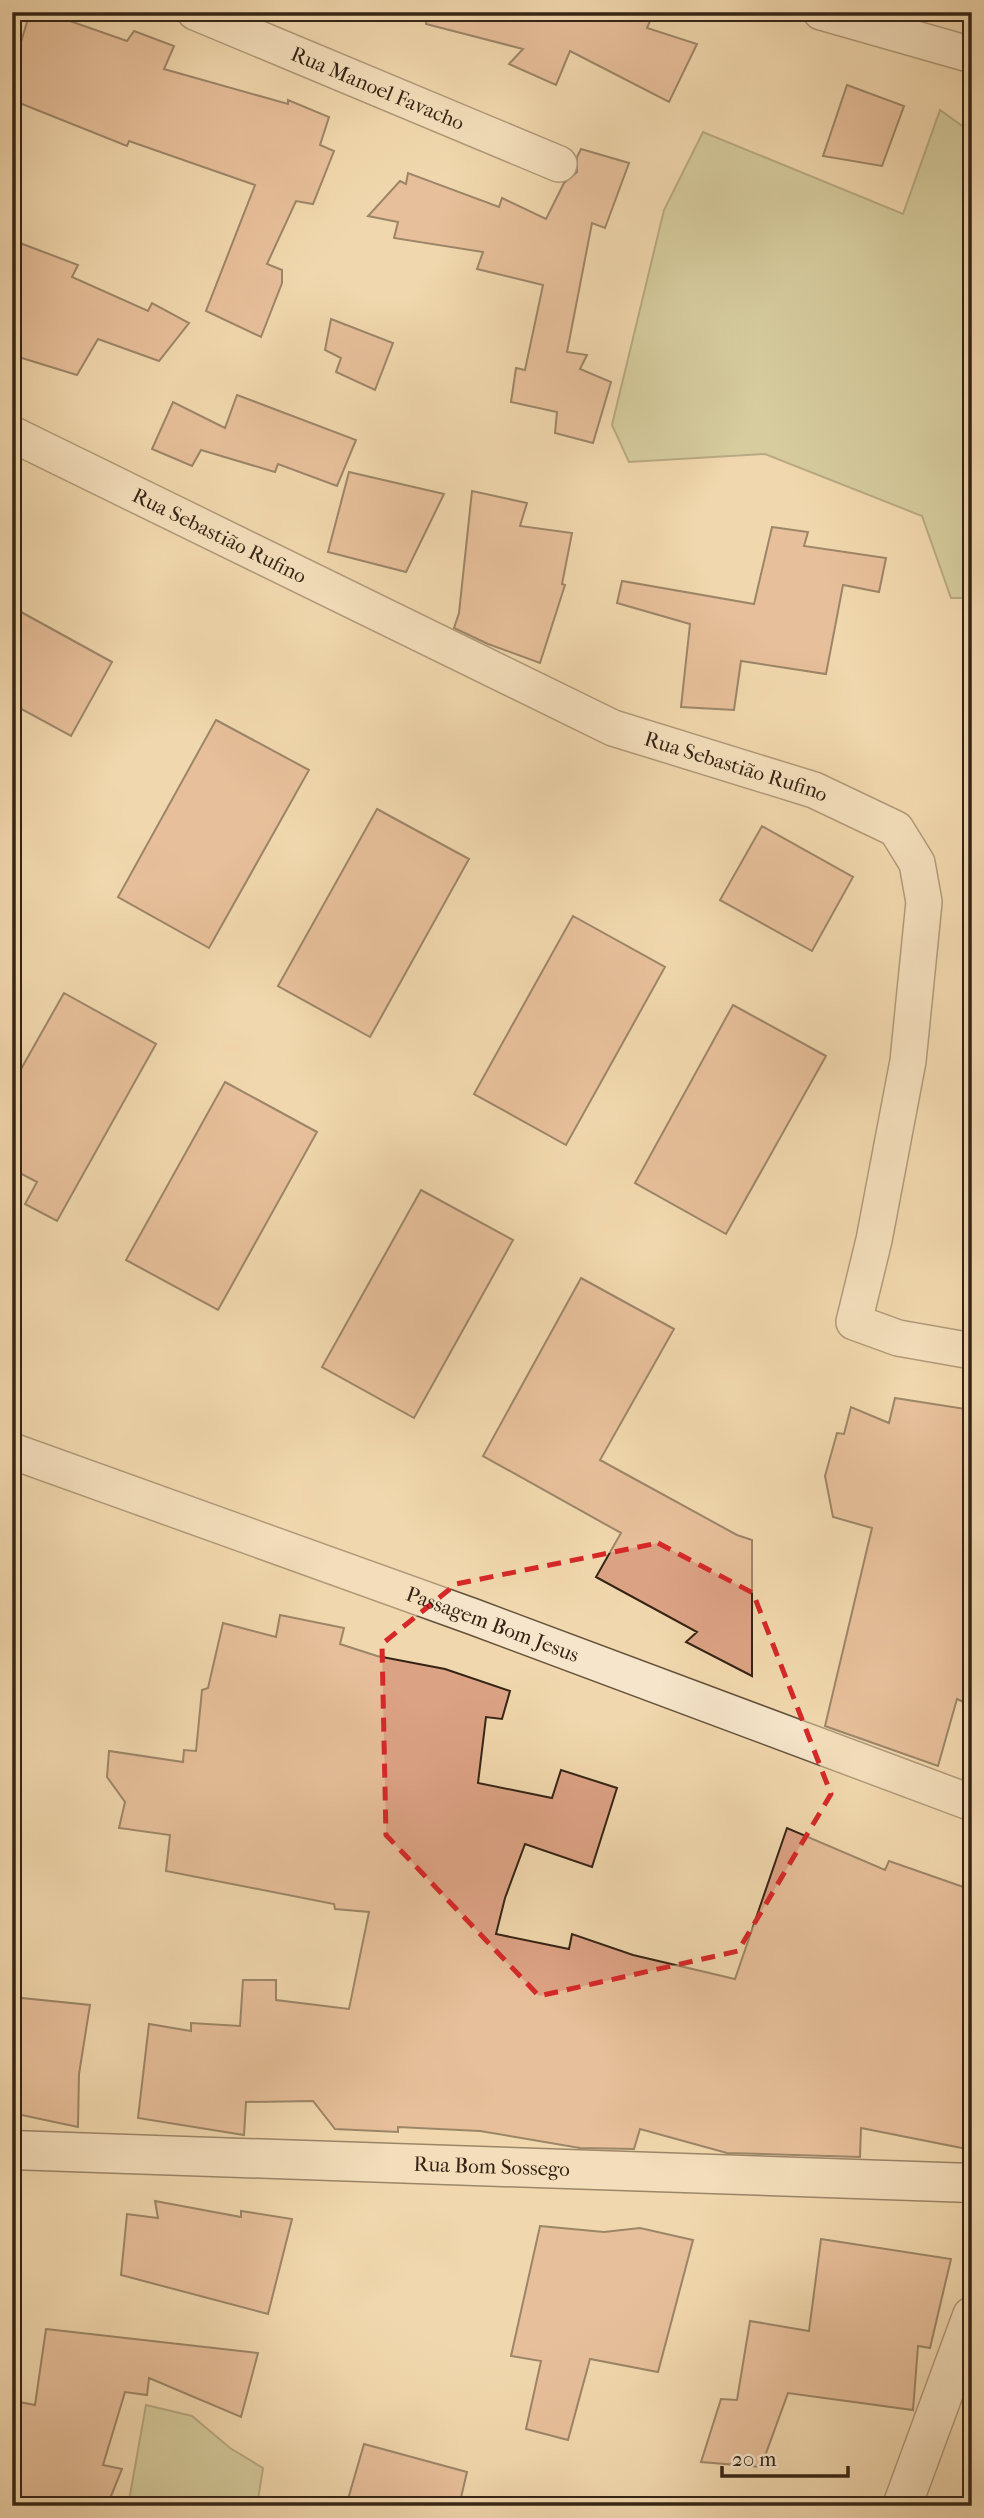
<svg xmlns="http://www.w3.org/2000/svg" width="984" height="2518" viewBox="0 0 984 2518" font-family="'IM FELL French Canon',serif">
  <style>
    .green { fill: #b6bf8d; stroke: #767251; stroke-width: 2 }
    .building { fill: #dca284; stroke: #352415; stroke-width: 2 }
    .lines { fill: none; stroke-linecap: round; stroke-linejoin: round }
    .minor-casing { stroke: #64513b; stroke-width: 38 }
    .tertiary-casing { stroke: #64513b; stroke-width: 41 }
    .secondary-casing { stroke: #352415; stroke-width: 41 }
    .minor { stroke: #f6e5ca; stroke-width: 35 }
    .tertiary { stroke: #f6e5ca; stroke-width: 38 }
    .secondary { stroke: #f6e5ca; stroke-width: 38 }
    .marked { fill: none; stroke: #d62828; stroke-width: 5; stroke-dasharray: 14 9; stroke-linejoin: round }
    .labels { text-anchor: middle; dominant-baseline: central; stroke-width: 6; stroke-linejoin: round; paint-order: stroke }
    .street-label { font-size: 21px; fill: #352415; stroke: #f6e5ca }
  </style>
  <rect width="100%" height="100%" fill="#f1d7ad"/>
  <filter id="stains"><feTurbulence type="fractalNoise" baseFrequency=".00286" numOctaves="4"/><feColorMatrix values="0 0 0 0 .2 0 0 0 0 .09 0 0 0 0 .02 0 0 0 .5 -.17"/></filter>
  <radialGradient id="worn" r=".72"><stop offset=".6" stop-color="#630" stop-opacity="0"/><stop offset="1" stop-color="#630" stop-opacity=".3"/></radialGradient>
  <path class="green" d="M 940,110 L 972,133 L 972,598 L 951,598 L 922,516 L 765,454 L 629,462 L 612,425 L 664,210 L 703,132 L 903,214 Z
    M 146,2405 L 192,2416 L 230,2448 L 263,2468 L 257,2506 L 128,2506 Z"/>
  <path class="building" d="M 30,12 L 68,12 L 64,19 L 127,41 L 134,31 L 174,46 L 164,69 L 288,104 L 288,100 L 329,117 L 320,145 L 334,151 L 313,204 L 296,201 L 267,264 L 282,270 L 282,283 L 261,337 L 206,311 L 255,185 L 129,141 L 127,146 L 12,100 L 12,72 Z
    M 427,12 L 624,12 L 650,21 L 647,28 L 697,44 L 669,102 L 570,51 L 556,85 L 509,64 L 523,49 L 426,24 Z
    M 847,85 L 904,106 L 882,166 L 823,156 Z
    M 581,149 L 629,163 L 605,228 L 592,223 L 567,352 L 587,355 L 580,369 L 611,382 L 593,443 L 555,433 L 557,412 L 511,402 L 516,368 L 525,370 L 543,285 L 477,269 L 483,252 L 394,238 L 398,222 L 368,216 L 400,181 L 406,184 L 408,173 L 499,207 L 502,198 L 546,219 L 564,183 L 577,172 L 577,157 Z
    M 12,240 L 78,265 L 72,277 L 148,311 L 152,303 L 189,323 L 159,361 L 98,339 L 77,375 L 12,355 Z
    M 331,319 L 393,343 L 375,390 L 336,372 L 341,358 L 325,350 Z
    M 237,395 L 356,440 L 337,486 L 278,464 L 275,472 L 201,450 L 192,466 L 152,449 L 173,402 L 225,428 Z
    M 349,472 L 444,494 L 406,572 L 328,552 Z
    M 472,491 L 527,503 L 520,526 L 572,533 L 562,584 L 565,585 L 540,663 L 488,644 L 454,628 L 459,613 Z
    M 772,527 L 808,532 L 804,546 L 886,558 L 879,592 L 843,585 L 826,674 L 741,661 L 734,710 L 681,707 L 690,624 L 617,603 L 622,581 L 754,604 Z
    M 12,607 L 112,662 L 71,736 L 12,704 Z
    M 216,720 L 309,770 L 209,948 L 118,897 Z
    M 377,809 L 469,859 L 370,1037 L 278,986 Z
    M 762,826 L 853,877 L 812,951 L 720,900 Z
    M 573,916 L 665,967 L 566,1145 L 474,1094 Z
    M 64,993 L 156,1044 L 57,1221 L 25,1204 L 37,1182 L 12,1169 L 12,1085 Z
    M 733,1005 L 826,1056 L 726,1234 L 635,1183 Z
    M 225,1082 L 317,1132 L 218,1310 L 126,1260 Z
    M 421,1190 L 513,1240 L 414,1418 L 322,1367 Z
    M 581,1278 L 674,1329 L 600,1460 L 737,1535 L 752,1540 L 752,1676 L 686,1642 L 697,1632 L 596,1577 L 621,1533 L 483,1456 Z
    M 895,1398 L 972,1410 L 972,1706 L 957,1699 L 938,1766 L 825,1726 L 872,1528 L 833,1517 L 825,1476 L 837,1433 L 844,1434 L 851,1407 L 889,1423 Z
    M 280,1615 L 344,1628 L 340,1644 L 377,1656 L 445,1669 L 510,1691 L 502,1719 L 486,1717 L 478,1783 L 552,1798 L 561,1770 L 617,1788 L 592,1867 L 525,1844 L 505,1898 L 496,1934 L 569,1949 L 572,1934 L 633,1955 L 735,1979 L 787,1828 L 885,1870 L 889,1861 L 972,1890 L 972,2150 L 861,2128 L 860,2157 L 727,2153 L 640,2129 L 634,2149 L 580,2148 L 480,2131 L 398,2127 L 398,2132 L 335,2129 L 313,2101 L 246,2102 L 244,2135 L 138,2118 L 149,2024 L 191,2031 L 191,2023 L 240,2026 L 243,1980 L 276,1980 L 276,2000 L 349,2009 L 369,1912 L 335,1909 L 334,1904 L 166,1871 L 170,1835 L 119,1828 L 125,1802 L 107,1777 L 109,1751 L 183,1762 L 184,1750 L 196,1751 L 202,1690 L 208,1688 L 223,1623 L 276,1637 Z
    M 12,1997 L 90,2005 L 79,2074 L 78,2127 L 12,2113 Z
    M 155,2201 L 241,2217 L 241,2211 L 292,2219 L 268,2314 L 121,2275 L 127,2214 L 158,2218 Z
    M 540,2226 L 604,2232 L 640,2228 L 693,2240 L 658,2372 L 590,2359 L 568,2440 L 526,2429 L 541,2361 L 511,2356 Z
    M 821,2239 L 951,2259 L 930,2348 L 918,2346 L 913,2410 L 788,2393 L 761,2467 L 701,2462 L 721,2399 L 737,2400 L 750,2321 L 809,2331 Z
    M 46,2329 L 258,2353 L 241,2417 L 149,2378 L 147,2395 L 125,2392 L 103,2465 L 122,2469 L 107,2506 L 12,2506 L 12,2445 L 19,2402 L 35,2405 Z
    M 364,2444 L 467,2472 L 459,2506 L 346,2506 Z"/>
  <g class="lines">
    <defs>
      <g id="minor">
        <path id="s1" d="M 195,12 L 559,164"/>
        <path d="M 821,12 L 972,55"/>
        <path id="s2" d="M 12,434 L 613,728 L 814,790 L 896,829 L 917,863 L 924,902 L 908,1061 L 874,1240 L 854,1322 L 898,1338 L 972,1351"/>
        <path id="s3" d="M 12,1451 L 474,1617 L 972,1803"/>
      </g>
      <path id="tertiary" d="M 902,2506 L 972,2316"/>
      <g id="secondary">
        <path id="s4" d="M 12,2150 L 972,2183"/>
      </g>
    </defs>
    <use href="#minor" class="minor-casing"/>
    <use href="#tertiary" class="tertiary-casing"/>
    <use href="#secondary" class="secondary-casing"/>
    <use href="#minor" class="minor"/>
    <use href="#tertiary" class="tertiary"/>
    <use href="#secondary" class="secondary"/>
  </g>
  <path d="M0 0H984V2518H0ZM 658,1543 L 753,1593 L 831,1794 L 738,1951 L 539,1996 L 386,1835 L 382,1644 L 456,1584 Z" fill="#f1d7ad" fill-opacity=".55" fill-rule="evenodd"/>
  <path class="marked" d="M 658,1543 L 753,1593 L 831,1794 L 738,1951 L 539,1996 L 386,1835 L 382,1644 L 456,1584 Z"/>
  <g class="labels">
    <g class="street-label">
      <text stroke="none"><textPath href="#s1" startOffset="198">Rua Manoel Favacho</textPath></text>
      <text stroke="none"><textPath href="#s2" startOffset="231">Rua Sebastião Rufino</textPath></text>
      <text stroke="none"><textPath href="#s2" startOffset="798">Rua Sebastião Rufino</textPath></text>
      <text stroke="none"><textPath href="#s3" startOffset="511">Passagem Bom Jesus</textPath></text>
      <text stroke="none"><textPath href="#s4" startOffset="480">Rua Bom Sossego</textPath></text>
    </g>
  </g>
  <rect width="984" height="2518" fill="none" stroke="#f1d7ad" stroke-width="42"/>
  <rect x="14" y="14" width="956" height="2490" fill="none" stroke="#352415" stroke-width="3.5"/>
  <rect x="21" y="21" width="942" height="2476" fill="none" stroke="#352415" stroke-width="2"/>
  <path d="M722 2466v10h126v-10" fill="none" stroke="#352415" stroke-width="3.5"/>
  <text x="732" y="2466" font-size="21" fill="#352415" stroke="#f6e5ca" stroke-width="5" paint-order="stroke">20 m</text>
  <rect width="100%" height="100%" filter="url(#stains)"/>
  <rect width="100%" height="100%" fill="url(#worn)"/>
</svg>
